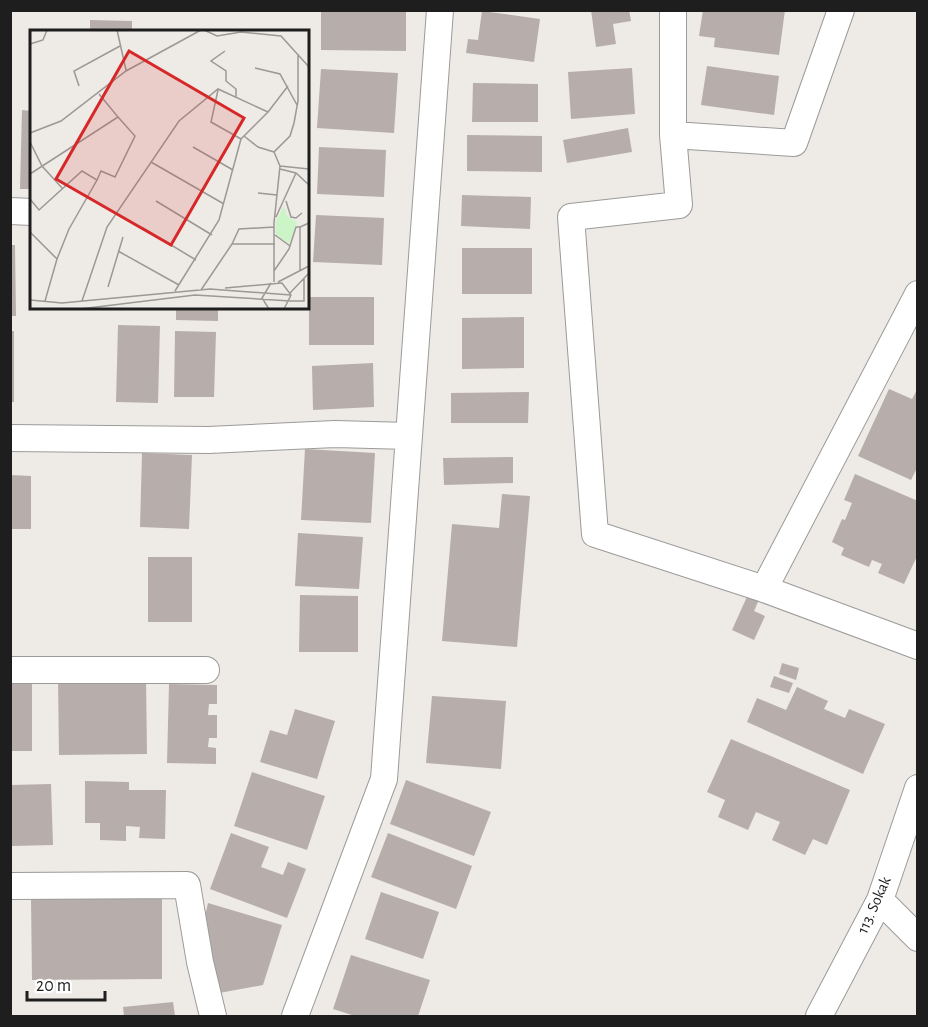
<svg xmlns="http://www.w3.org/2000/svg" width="928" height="1027" viewBox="0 0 928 1027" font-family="'Alegreya Sans',sans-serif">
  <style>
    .building { fill: #b7aeab }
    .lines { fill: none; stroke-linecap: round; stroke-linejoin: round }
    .minor-casing { stroke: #9b9b9b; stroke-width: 28 }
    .minor { stroke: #fff; stroke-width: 26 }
    .labels { text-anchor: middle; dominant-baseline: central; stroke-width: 6; stroke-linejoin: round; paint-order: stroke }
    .street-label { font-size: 16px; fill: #1e1e1e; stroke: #fff }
    .inset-road { fill: none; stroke: #9b9895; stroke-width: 1.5 }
    .view { fill: #d62828; fill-opacity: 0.15; stroke: #d62828; stroke-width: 3 }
    .inset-edge { fill: none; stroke: #1e1e1e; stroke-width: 3 }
  </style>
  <rect width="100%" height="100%" fill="#eeeae5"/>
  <path class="building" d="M 321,10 L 406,10 L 406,51 L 321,50 Z
    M 591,10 L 629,10 L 631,21 L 613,24 L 616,44 L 596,47 Z
    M 703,10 L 785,10 L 779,55 L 714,47 L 715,38 L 699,36 Z
    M 482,11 L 540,19 L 534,62 L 466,53 L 468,39 L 478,40 Z
    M 90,20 L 132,21 L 132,32 L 90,32 Z
    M 707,66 L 779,76 L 774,115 L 701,105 Z
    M 632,68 L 635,114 L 571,119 L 568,72 Z
    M 321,69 L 398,73 L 394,133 L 317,128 Z
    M 473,83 L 538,84 L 538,122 L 472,122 Z
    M 22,110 L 32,111 L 32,189 L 20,189 Z
    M 628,128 L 632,152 L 567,163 L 563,140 Z
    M 467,135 L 542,136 L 542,172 L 467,171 Z
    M 319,147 L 386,150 L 384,197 L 317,194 Z
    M 462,195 L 531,197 L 530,229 L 461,226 Z
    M 316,215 L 384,218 L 382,265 L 313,262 Z
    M 10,245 L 15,245 L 16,316 L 10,316 Z
    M 462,248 L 532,248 L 532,294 L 462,294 Z
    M 309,297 L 374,297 L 374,345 L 309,345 Z
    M 176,308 L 218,308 L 218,321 L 176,320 Z
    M 524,317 L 524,368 L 462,369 L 462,318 Z
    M 118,325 L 160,326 L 158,403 L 116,402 Z
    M 10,331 L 14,331 L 14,402 L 10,402 Z
    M 175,331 L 216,332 L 214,397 L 174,397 Z
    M 373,363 L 374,407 L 313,410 L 312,366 Z
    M 918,388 L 918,466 L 911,480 L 858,456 L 889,389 L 912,399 Z
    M 529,392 L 528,423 L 451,423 L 451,393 Z
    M 305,449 L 375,453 L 371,523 L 301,520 Z
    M 142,453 L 192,455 L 189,529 L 140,527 Z
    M 513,457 L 513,483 L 444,485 L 443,458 Z
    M 855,474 L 918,501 L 918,554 L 904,584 L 878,573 L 882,564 L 872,560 L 869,567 L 841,555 L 844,548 L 832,542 L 842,519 L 845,520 L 852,503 L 844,500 Z
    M 10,475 L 31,476 L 31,529 L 10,529 Z
    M 502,494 L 530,496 L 517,647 L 442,641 L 452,524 L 499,528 Z
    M 298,533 L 363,537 L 359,589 L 295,586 Z
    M 148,557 L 192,557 L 192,622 L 148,622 Z
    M 750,590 L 761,595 L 754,611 L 765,616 L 754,640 L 732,630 Z
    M 300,595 L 358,596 L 358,652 L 299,652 Z
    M 782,663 L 799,668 L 796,680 L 779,674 Z
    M 774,676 L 793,683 L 789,693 L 770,687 Z
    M 146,678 L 147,754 L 59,755 L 58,679 Z
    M 10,684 L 32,684 L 32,751 L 10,751 Z
    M 169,684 L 217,685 L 217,704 L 209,704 L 208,715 L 217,715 L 217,738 L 209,738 L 208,747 L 216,748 L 216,764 L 167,763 Z
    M 797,687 L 828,701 L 824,709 L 845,718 L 849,709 L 885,724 L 863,774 L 747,722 L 757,698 L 786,710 Z
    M 432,696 L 506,701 L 501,769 L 426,763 Z
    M 295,709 L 335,721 L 317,779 L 260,762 L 270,730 L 287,735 Z
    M 731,739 L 850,790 L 827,845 L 813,839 L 805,855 L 772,840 L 780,822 L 756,812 L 748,830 L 718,817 L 725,800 L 707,792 Z
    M 252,772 L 325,796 L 307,850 L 234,826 Z
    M 406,780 L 491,812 L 474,856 L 390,824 Z
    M 85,781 L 129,782 L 129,790 L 166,790 L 165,839 L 139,838 L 140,827 L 126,826 L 126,841 L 100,840 L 100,823 L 85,823 Z
    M 51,784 L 53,845 L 12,846 L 11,785 Z
    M 231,833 L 269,847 L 261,867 L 283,875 L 288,862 L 306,869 L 287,918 L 210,889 Z
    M 388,833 L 472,866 L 456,909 L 371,877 Z
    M 381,892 L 439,912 L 423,959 L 365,939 Z
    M 162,898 L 162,979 L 32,980 L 31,899 Z
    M 208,903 L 282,925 L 263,985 L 219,993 L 205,916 Z
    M 351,955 L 430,980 L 418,1016 L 355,1016 L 333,1009 Z
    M 173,1002 L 175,1016 L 124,1016 L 123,1007 Z"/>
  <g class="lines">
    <defs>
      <path id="minor" d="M 673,10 L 673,135 L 794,143 L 841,10
        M 673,135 L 679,205 L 571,217 L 595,534 L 764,589
        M 10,211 L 32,212
        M 918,294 L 764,589 L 918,646
        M 10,438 L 209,440 L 335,434 L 409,436
        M 10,670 L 206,670
        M 10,886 L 187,885 L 200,962 L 213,1016
        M 880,900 L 918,938
        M 295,1016 L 384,779 L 440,10
        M 819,1016 L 880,900 L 918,788"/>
    </defs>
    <use href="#minor" class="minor-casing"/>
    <use href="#minor" class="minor"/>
  </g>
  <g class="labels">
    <g class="street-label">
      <text transform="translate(874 905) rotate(-66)">113. Sokak</text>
    </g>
  </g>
  <g transform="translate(30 30)">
    <rect width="279" height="279" fill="#eeeae5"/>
    <path d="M 254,176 L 257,186 L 267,192 L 259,214 L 246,204 L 246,191 Z" fill="#cbf4c7"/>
    <path class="inset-road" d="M 87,0 L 96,40M 174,0 L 187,6 L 211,2 L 251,6 L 279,37M 0,14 L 13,10 L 17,0M 195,21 L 181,31 L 196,41 L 196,51 L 206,59 L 206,67M 225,38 L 250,44 L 267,75M 49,56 L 44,41 L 90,16M 188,60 L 181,92 L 211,109M 238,82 L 258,56M 0,103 L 31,91 L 96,41 L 171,0M 214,106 L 228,117 L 244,122M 0,112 L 12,136 L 32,158M 163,117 L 203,140M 121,132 L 194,174M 250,136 L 279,139M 250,139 L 266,143 L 279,155M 0,144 L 88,87 L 69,64M 67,150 L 71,141 L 85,147 L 105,106 L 88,87M 228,163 L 247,165M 0,169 L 9,180 L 52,141 L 67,150 L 39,199 L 27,229M 126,171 L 182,205M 256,171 L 261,187 L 266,188 L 272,183M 246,187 L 266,143M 113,198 L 166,230M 0,202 L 27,229 L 15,271M 245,205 L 260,216M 202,214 L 209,199 L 244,197M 88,221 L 149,255M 244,241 L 259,219 L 266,197 L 270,197M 270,241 L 270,197 L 279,193M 244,252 L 244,193 L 250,136 L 244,122 L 260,106 L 264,93 L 268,71 L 268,24M 248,252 L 279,236M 78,257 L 93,207M 195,258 L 252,253 L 261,265 L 254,279M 171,260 L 202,214 L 245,214M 260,263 L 279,243M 0,270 L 32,273 L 180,259 L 261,265M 52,271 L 77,197 L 149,91 L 188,59 L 238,82 L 211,109 L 189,190 L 145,261M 260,271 L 274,271 L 274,248M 50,279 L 165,265 L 260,271M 239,279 L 232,268 L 241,253"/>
    <path class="view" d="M 99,21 L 214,88 L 141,215 L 26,149 Z"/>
    <rect width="279" height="279" class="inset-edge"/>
  </g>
  <rect width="928" height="1027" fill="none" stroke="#1e1e1e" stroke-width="24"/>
  <path d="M27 991v9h78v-9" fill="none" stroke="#1e1e1e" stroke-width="3"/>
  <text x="36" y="991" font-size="18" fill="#1e1e1e" stroke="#ffffff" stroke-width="4.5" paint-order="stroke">20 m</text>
</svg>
